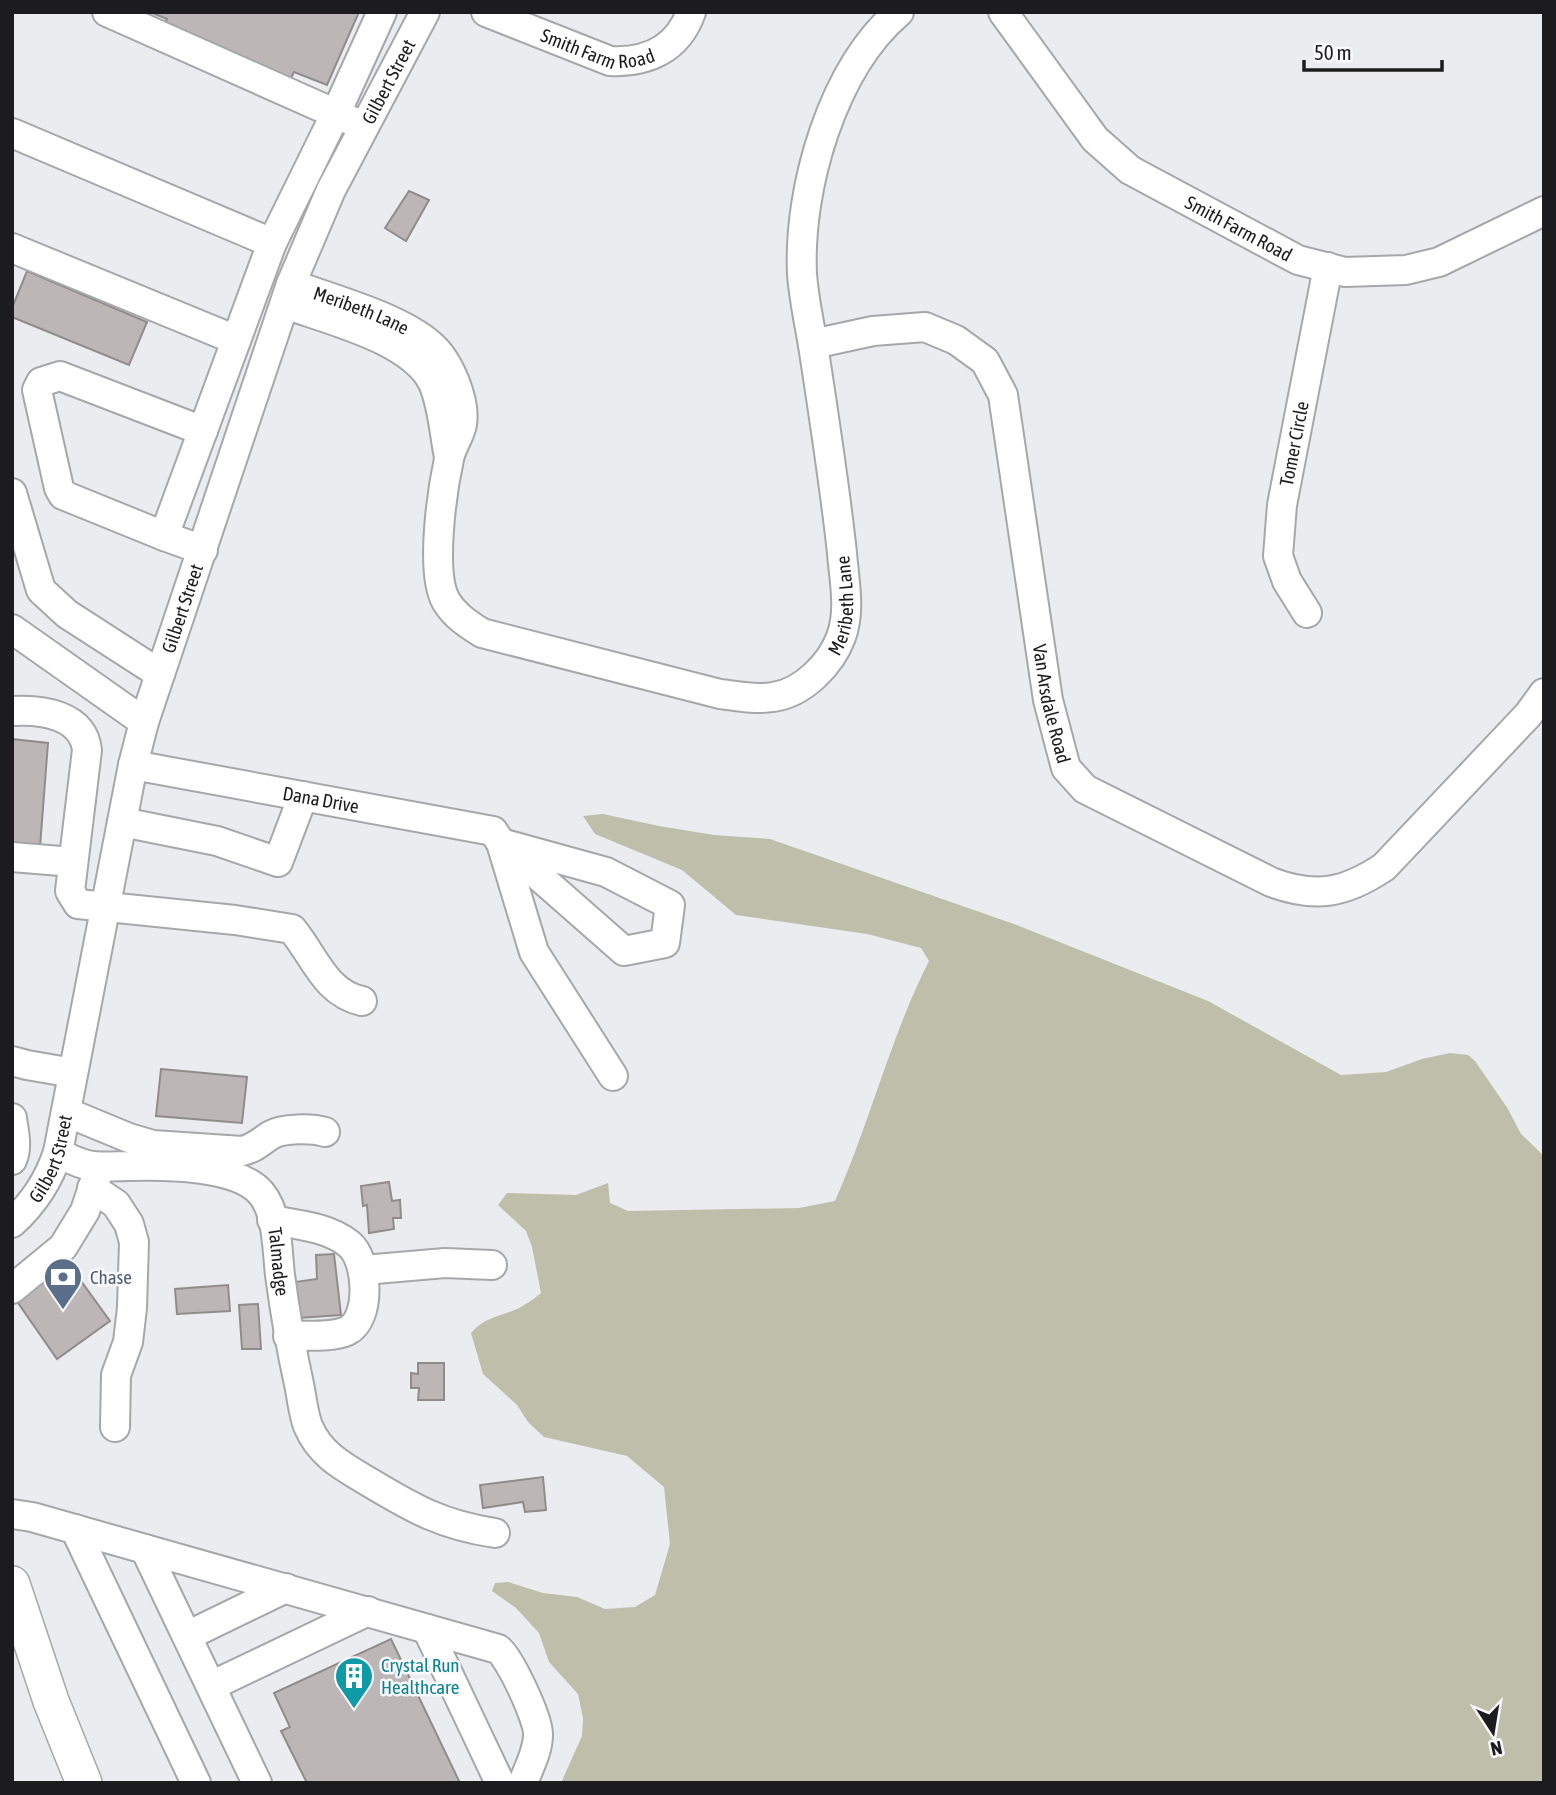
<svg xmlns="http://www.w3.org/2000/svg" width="1556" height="1795" viewBox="0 0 1556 1795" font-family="'Asap Condensed',sans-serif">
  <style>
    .green { fill: #bdbfaa }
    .building { fill: #bcb7b6; stroke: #918c8b; stroke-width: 2 }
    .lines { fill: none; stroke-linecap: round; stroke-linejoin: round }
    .minor-casing { stroke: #a6a7ab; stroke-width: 32 }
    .major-casing { stroke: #a6a7ab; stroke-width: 38 }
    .minor { stroke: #fff; stroke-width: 28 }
    .major { stroke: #fff; stroke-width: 35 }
    .labels { text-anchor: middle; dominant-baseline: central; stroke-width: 5; stroke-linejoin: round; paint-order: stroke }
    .street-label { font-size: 19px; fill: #1c1c1e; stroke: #f9f9fe }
    .service-label { font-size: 19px; fill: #4e5e75; stroke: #f9f9fe; text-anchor: start }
    .culture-label { font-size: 19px; fill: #0d838f; stroke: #f9f9fe; text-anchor: start }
  </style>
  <rect width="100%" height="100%" fill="#ebecf0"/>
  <path class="green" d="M 603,814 L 659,826 L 714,835 L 770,839 L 1014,924 L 1208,1001 L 1341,1075 L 1386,1072 L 1422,1059 L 1450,1053 L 1468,1055 L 1475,1061 L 1508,1109 L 1521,1134 L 1544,1156 L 1544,1783 L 561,1783 L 582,1736 L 583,1718 L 578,1694 L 549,1662 L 539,1633 L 516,1608 L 492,1591 L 495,1583 L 508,1582 L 543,1593 L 577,1597 L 605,1609 L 635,1607 L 655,1595 L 670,1544 L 664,1487 L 627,1456 L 544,1437 L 528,1422 L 517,1405 L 483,1374 L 471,1333 C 487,1315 502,1317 521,1307 C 528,1303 535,1298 541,1293 L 532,1247 L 526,1231 L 498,1205 L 507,1193 L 576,1195 L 608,1183 L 610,1203 L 628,1211 L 799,1208 L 835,1201 C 870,1122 890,1038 929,961 L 921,948 L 867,934 L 736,915 L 682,870 L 595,834 L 583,816 Z"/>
  <path class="building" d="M 150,12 L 359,12 L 327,85 L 294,72 L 291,78 L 164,25 L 167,19 Z
    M 409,191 L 429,200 L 406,241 L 385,228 Z
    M 27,271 L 147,322 L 129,365 L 12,317 L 12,308 Z
    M 12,739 L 48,743 L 40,847 L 12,844 Z
    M 161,1069 L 247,1077 L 242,1123 L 156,1116 Z
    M 389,1182 L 392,1201 L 400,1200 L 401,1218 L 393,1218 L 394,1229 L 369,1233 L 367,1205 L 363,1206 L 361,1186 Z
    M 334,1254 L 341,1315 L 299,1318 L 295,1282 L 317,1279 L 316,1255 Z
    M 68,1263 L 110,1321 L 57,1359 L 16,1300 Z
    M 228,1285 L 230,1311 L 177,1314 L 175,1289 Z
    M 258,1304 L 261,1349 L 242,1349 L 239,1305 Z
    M 418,1363 L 444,1363 L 444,1400 L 418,1400 L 419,1388 L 411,1388 L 411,1373 L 418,1374 Z
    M 543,1477 L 546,1510 L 525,1512 L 523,1502 L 483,1508 L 480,1485 Z
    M 391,1639 L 460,1783 L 307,1783 L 281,1731 L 290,1727 L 274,1693 Z"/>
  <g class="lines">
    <defs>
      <g id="minor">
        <path d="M 107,12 L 352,121"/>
        <path id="s1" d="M 486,12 L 610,61 C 647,63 678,49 691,12"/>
        <path id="s2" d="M 1003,12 L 1095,139 L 1130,170 L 1298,260 L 1345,272 L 1406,270 L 1439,262 L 1544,211"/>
        <path d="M 12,133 L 272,243 L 336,113 L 382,12"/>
        <path d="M 12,248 L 236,340"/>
        <path id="s3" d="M 291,284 C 332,299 400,317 432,346 C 449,361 466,401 462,424 C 460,436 451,447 449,459 C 442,491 430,573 446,601 C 455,616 468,624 482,633 L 720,694 C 737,696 755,700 773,697 C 803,693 831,664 841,637 C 851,610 844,580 842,553 C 835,488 825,423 815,358 C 811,330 804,302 802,274 C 798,189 832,69 899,12"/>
        <path d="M 285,304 C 328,320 412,339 433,383 C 443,406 444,433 449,457"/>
        <path id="s4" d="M 813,344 L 873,331 L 925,327 L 956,340 L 985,361 L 1003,395 L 1048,700 L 1066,768 L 1085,789 L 1271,882 C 1316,899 1345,893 1384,867 L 1528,715 L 1544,693"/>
        <path d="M 12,493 L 41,590 L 67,614 L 160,674"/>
        <path d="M 164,536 L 63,495 L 59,488 L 37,390 L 41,382 L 60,376 L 203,431"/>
        <path d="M 203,550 L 164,536 L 272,243"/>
        <path id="s5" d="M 1307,613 L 1287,581 L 1278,556 L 1282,505 L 1328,267"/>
        <path d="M 12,629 L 144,722"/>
        <path d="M 12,711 C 42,709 83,715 87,750 L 70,891 L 78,904 L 235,920 L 292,929 C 315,957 325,993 362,1001"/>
        <path id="s6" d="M 133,765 L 493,831 L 501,843 L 534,952 L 613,1076"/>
        <path d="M 122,822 L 217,841 L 278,862 L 303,796"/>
        <path d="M 501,843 L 606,872 L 670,905 L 665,943 L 624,951 Z"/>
        <path d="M 12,857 L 73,862"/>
        <path d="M 12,1061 L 27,1065 L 73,1073"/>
        <path d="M 66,1112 L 129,1138 L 153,1145 L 242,1151 C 255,1148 260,1142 271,1135 C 283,1128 312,1128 325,1132"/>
        <path d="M 12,1118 C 14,1132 18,1148 12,1160"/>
        <path id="s7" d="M 58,1152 C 67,1158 76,1162 87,1165 C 100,1168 116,1166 129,1166 C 164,1165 237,1165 261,1193 C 278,1213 277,1250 280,1275 C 285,1312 291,1348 299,1384 C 302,1398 303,1413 308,1426 C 320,1455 344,1467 369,1482 C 414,1509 442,1525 495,1533"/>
        <path d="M 92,1188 L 116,1204 L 129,1224 L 134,1242 L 132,1308 L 128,1342 L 116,1375 L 115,1427"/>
        <path d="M 272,1220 C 298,1225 328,1227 349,1244 C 368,1259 372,1319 347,1331 C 331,1338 306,1335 288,1336"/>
        <path id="s8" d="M 12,1223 C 34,1203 49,1180 58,1152 L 133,765 L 144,722 L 291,284 L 331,190 L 425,12"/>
        <path d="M 364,1270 L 445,1263 L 492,1265"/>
        <path d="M 12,1289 L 63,1247 L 85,1211 L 98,1172"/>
        <path d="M 12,1514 L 32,1517 L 498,1649 C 510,1658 539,1720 538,1735 C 538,1751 529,1767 523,1783"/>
        <path d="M 75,1529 L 196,1783"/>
        <path d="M 145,1549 L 257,1783"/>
        <path d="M 427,1629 L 500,1783"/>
        <path d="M 187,1636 L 286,1588"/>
        <path d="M 211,1686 L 368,1611"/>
      </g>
      <path id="major" d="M 12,1584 L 51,1701 L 84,1783"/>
    </defs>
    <use href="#minor" class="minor-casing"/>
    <use href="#major" class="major-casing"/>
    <use href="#minor" class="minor"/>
    <use href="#major" class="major"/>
  </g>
  <defs>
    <symbol id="bank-pin" viewBox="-11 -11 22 30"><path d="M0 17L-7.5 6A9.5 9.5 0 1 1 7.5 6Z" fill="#5c6f8a" stroke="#f9f9fe"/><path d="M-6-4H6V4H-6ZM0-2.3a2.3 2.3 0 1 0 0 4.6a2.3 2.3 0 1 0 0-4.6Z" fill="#fff"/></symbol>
    <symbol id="building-pin" viewBox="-11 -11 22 30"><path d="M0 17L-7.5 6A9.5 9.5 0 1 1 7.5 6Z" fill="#0f9aa8" stroke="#f9f9fe"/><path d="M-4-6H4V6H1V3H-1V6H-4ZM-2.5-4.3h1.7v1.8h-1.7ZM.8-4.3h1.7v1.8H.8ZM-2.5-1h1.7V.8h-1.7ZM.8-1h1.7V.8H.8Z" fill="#fff"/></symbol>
  </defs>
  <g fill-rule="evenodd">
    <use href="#bank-pin" x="41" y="1255" width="44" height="60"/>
    <use href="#building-pin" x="332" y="1654" width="44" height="60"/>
  </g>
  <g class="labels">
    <g class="street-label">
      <text stroke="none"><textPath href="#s1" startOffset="119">Smith Farm Road</textPath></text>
      <text stroke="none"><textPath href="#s8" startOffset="1211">Gilbert Street</textPath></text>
      <text stroke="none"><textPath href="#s2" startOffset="327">Smith Farm Road</textPath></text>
      <text stroke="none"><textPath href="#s3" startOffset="75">Meribeth Lane</textPath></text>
      <text stroke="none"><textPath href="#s5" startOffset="178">Tomer Circle</textPath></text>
      <text stroke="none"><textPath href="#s3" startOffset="896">Meribeth Lane</textPath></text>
      <text stroke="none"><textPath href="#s8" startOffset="644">Gilbert Street</textPath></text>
      <text stroke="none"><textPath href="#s4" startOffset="534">Van Arsdale Road</textPath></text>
      <text stroke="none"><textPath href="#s6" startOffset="191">Dana Drive</textPath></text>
      <text stroke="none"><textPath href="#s8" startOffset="77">Gilbert Street</textPath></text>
      <text stroke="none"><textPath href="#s7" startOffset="284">Talmadge</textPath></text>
    </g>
    <g class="service-label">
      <text x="90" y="1277">Chase</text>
    </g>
    <g class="culture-label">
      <text x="381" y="1665">Crystal Run<tspan x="381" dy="22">Healthcare</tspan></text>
    </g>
  </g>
  <rect width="1556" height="1795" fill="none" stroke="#1c1c1e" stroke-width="28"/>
  <g transform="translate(1493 1732) rotate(168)" stroke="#f9f9fe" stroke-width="5" paint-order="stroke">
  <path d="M0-5L12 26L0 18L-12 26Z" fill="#1c1c1e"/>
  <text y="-10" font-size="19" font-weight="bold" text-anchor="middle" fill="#1c1c1e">N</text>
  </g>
  <path d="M1304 60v10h138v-10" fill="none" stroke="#1c1c1e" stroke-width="3.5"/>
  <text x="1314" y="60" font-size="21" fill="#1c1c1e" stroke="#f9f9fe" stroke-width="5" paint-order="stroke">50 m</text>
</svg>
